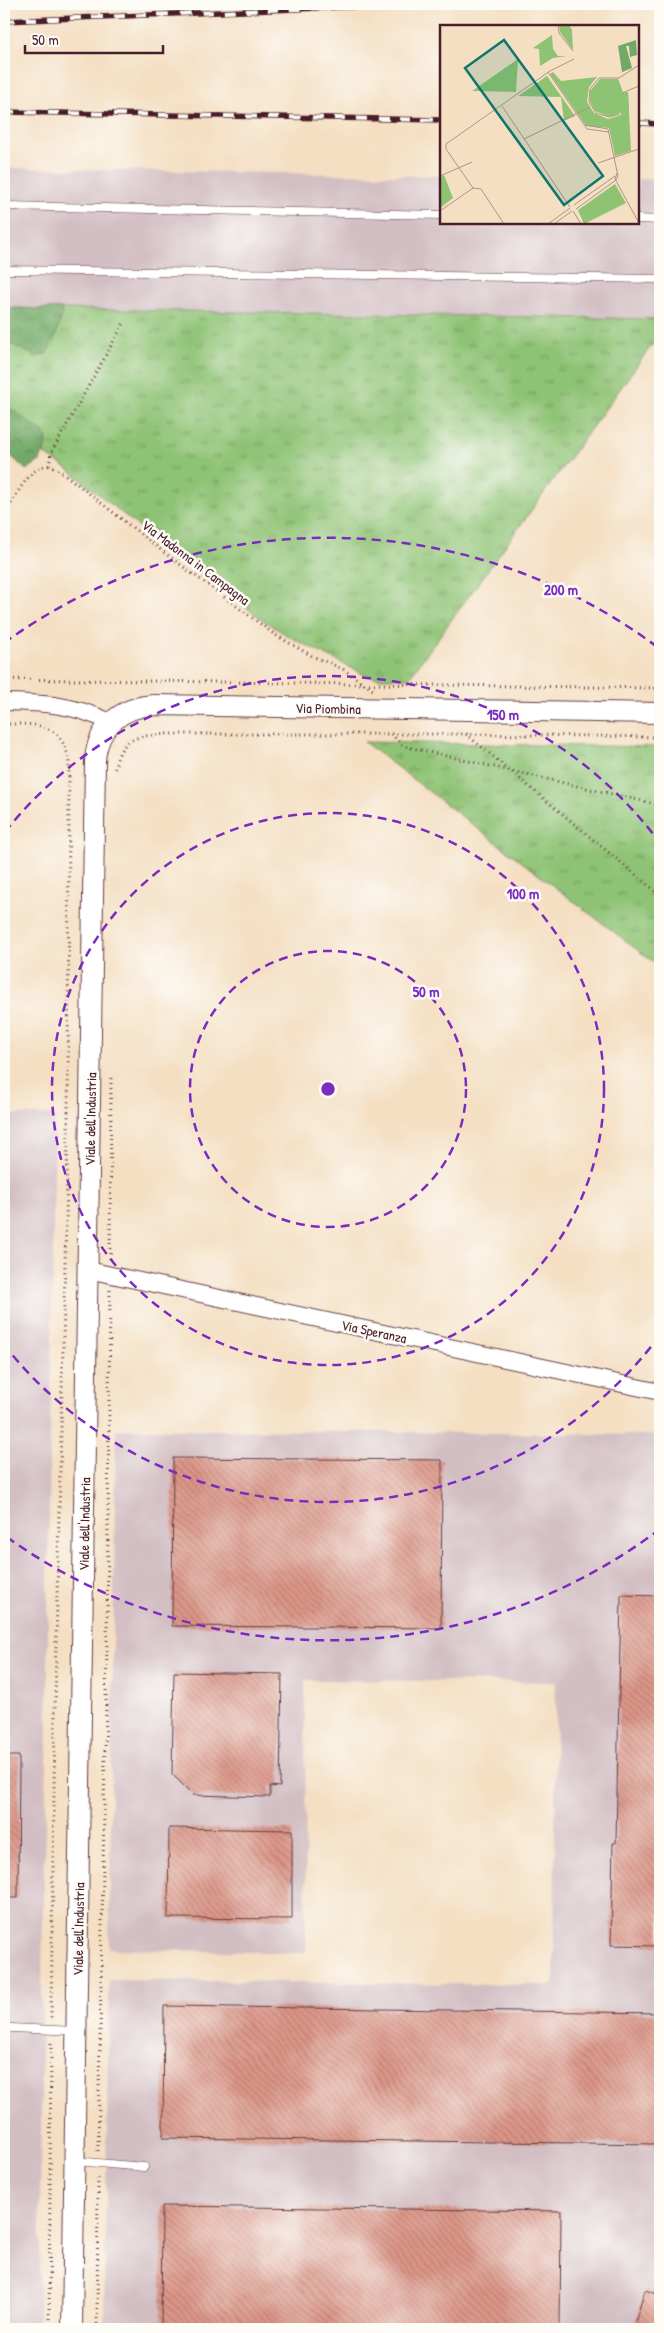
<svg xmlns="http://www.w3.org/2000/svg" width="664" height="2333" viewBox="0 0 664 2333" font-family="'Patrick Hand',sans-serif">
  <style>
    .industrial { fill: #d2bec3 }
    .grass { fill: url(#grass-tufts); stroke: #6c7150 }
    .forest { fill: url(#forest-crowns); stroke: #5e6448 }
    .building { fill: url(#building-back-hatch) }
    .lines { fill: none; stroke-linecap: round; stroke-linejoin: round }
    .service-casing { stroke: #643c42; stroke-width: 9 }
    .minor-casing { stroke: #643c42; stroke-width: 18 }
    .tertiary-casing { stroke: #643c42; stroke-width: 22 }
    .path { stroke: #643c42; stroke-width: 3; stroke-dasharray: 1 4; stroke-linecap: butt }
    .service { stroke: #fff; stroke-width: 8 }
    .minor { stroke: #fff; stroke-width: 16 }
    .tertiary { stroke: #fff; stroke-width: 20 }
    .rail-casing { stroke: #4a1f2b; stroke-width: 5.5 }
    .rail { stroke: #fdfcf7; stroke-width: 4; stroke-dasharray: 11; stroke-linecap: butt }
    .ring { fill: none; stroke: #7b2cbf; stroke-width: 2.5; stroke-dasharray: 9 6 }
    .labels { text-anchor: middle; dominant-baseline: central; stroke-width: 5; stroke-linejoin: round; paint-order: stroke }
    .street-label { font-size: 14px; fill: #4a1f2b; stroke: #fdfcf7 }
    .inset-road { fill: none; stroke: #b09286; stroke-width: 1 }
    .view { fill: #0f766e; fill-opacity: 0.15; stroke: #0f766e; stroke-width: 2.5 }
    .inset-edge { fill: none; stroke: #4a1f2b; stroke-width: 2.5 }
    .centre { fill: #7b2cbf; stroke: #fdfcf7; stroke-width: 2.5 }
    .ring-label { font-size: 15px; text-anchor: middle; font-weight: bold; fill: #7b2cbf; stroke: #fdfcf7; stroke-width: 5; stroke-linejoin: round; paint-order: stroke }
  </style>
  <defs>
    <pattern id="grass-tufts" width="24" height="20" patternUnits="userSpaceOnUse" patternTransform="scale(1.25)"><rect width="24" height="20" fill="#8ec374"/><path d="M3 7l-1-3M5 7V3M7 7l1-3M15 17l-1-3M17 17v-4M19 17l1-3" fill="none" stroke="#769e5f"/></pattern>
    <pattern id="forest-crowns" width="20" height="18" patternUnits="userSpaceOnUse" patternTransform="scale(1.25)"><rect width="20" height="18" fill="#72a966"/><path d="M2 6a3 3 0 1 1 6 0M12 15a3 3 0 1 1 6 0" fill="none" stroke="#608954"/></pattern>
    <pattern id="building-back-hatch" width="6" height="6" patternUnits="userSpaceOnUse" patternTransform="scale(1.25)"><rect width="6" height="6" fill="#dc9688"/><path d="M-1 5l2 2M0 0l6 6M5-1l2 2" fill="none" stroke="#b47a6f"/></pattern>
  </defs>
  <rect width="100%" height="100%" fill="#fdfcf7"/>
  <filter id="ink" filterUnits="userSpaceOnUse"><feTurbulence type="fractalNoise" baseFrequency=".02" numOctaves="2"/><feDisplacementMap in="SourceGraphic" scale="10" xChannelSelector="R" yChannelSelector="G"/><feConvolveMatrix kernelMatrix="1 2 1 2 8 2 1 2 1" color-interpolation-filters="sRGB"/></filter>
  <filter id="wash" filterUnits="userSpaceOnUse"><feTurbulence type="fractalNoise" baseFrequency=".0096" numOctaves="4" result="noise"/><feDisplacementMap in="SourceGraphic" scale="20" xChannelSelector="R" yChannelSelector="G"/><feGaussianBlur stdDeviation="1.12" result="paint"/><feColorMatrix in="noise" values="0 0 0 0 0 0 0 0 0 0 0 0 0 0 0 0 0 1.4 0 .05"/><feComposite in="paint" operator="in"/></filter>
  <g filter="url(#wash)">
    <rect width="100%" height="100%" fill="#f4dfc3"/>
    <path class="industrial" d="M 4,168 L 441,176 L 442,222 L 638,222 L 638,179 L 660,179 L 660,319 L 4,308 Z
      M 4,1114 L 55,1115 L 48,1579 L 48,1730 L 43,1896 L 39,2329 L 4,2329 Z
      M 116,1429 L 660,1435 L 660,2329 L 104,2329 L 109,1980 L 554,1985 L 556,1682 L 305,1680 L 306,1953 L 109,1949 Z"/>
    <path class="grass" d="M 4,308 L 660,319 L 660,334 L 409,678 L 378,678 L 365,675 L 288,636 L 263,620 L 155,540 L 65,467 L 44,454 L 47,442 L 45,434 L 4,404 Z
      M 364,742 L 660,747 L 660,967 Z"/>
    <path class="forest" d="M 4,308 L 60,309 L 62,313 C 59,327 54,342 46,354 L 36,356 L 4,341 Z
      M 4,404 L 45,434 L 47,441 L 40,461 L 26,470 L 4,449 Z"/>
    <g id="blocks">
      <path class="building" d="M 173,1458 L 442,1460 L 441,1628 L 172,1626 Z
        M 621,1595 L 660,1596 L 660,1946 L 611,1945 L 613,1843 L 616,1843 Z
        M 174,1672 L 282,1674 L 280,1787 L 270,1786 L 270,1797 L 193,1795 L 172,1774 Z
        M 4,1756 L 19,1756 L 18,1898 L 4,1898 Z
        M 169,1828 L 292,1830 L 292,1919 L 168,1918 Z
        M 164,2006 L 660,2013 L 660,2144 L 163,2138 Z
        M 162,2206 L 561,2211 L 560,2329 L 161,2329 Z
        M 645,2290 L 660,2295 L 660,2329 L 633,2329 Z"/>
    </g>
  </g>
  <g filter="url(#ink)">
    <use href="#blocks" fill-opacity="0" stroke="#643c42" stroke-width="1"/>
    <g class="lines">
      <defs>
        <path id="service" d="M 4,206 L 442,215
          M 638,219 L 660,220
          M 4,270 L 660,279
          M 11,2028 L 76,2031
          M 75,2161 L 144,2167"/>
        <path id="minor" d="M 4,702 C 45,703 72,704 110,722
          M 88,1270 L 660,1392"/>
        <path id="tertiary" d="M 72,2329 L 95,761 C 97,727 121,707 154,705 L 660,713"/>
      </defs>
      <use href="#service" class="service-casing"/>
      <use href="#minor" class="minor-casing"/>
      <use href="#tertiary" class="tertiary-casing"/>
      <path class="path" d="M 49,466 L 51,453 L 125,321
        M 4,517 C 12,503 30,463 49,466 C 53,466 59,471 63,473 L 166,554 L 274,634 L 312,656 L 343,669 L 373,690
        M 4,679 L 660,688
        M 4,724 C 36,724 60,722 69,759 L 68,1136 L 56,1642 L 51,2019
        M 391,734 L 403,746 L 660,805
        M 466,734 L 660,895
        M 115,769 C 120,736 138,736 167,734 L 466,734 L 660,737
        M 110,1259 L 111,1075
        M 98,2151 L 107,1642 L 110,1290
        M 49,2329 L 51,2043
        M 97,2329 L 98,2175"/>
      <use href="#service" class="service"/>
      <use href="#minor" class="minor"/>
      <use href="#tertiary" class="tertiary"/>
      <defs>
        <path id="rail" d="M 4,21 L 414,4
          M 4,112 L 442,120
          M 638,123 L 660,124"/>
      </defs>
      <use href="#rail" class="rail-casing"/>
      <use href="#rail" class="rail"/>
    </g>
  </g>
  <g class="ring">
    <circle cx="328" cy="1089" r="138"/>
    <circle cx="328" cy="1089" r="276"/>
    <path d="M660 1335A413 413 0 0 1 5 1346M5 832A413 413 0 0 1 660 843"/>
    <path d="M660 1529A551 551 0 0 1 4 1535M4 643A551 551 0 0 1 660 649"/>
  </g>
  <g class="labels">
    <g class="street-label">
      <text transform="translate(196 562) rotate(37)">Via Madonna in Campagna</text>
      <text transform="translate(328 708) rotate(1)">Via Piombina</text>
      <text transform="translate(90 1119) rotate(-89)">Viale dell'Industria</text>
      <text transform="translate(374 1331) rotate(12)">Via Speranza</text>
      <text transform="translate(84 1524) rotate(-89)">Viale dell'Industria</text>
      <text transform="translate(78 1929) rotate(-89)">Viale dell'Industria</text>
    </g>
  </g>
  <g transform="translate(440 25)">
    <rect width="199" height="199" fill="#f4dfc3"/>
    <path d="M 119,0 L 129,0 L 132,5 L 133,25 L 120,7 ZM 112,10 L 113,24 L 118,31 L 127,31 L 113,33 L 100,41 L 99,24 L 93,23 ZM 78,34 L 76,67 L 32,66 ZM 113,47 L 121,56 L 157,52 L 149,62 L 147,77 L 154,88 L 168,94 L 181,90 L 178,54 L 183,68 L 188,67 L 191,126 L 175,131 L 169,103 L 146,101 L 110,49 ZM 107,51 L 135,91 L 124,96 L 121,72 L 78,71 ZM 175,159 L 186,178 L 144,199 L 138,185 Z" fill="#8ec374"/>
    <path d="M 196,15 L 197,30 L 190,32 L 189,21 L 186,21 L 192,43 L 175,50 L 182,47 L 178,21 Z" fill="#72a966"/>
    <path d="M 160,54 L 178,54 L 183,68 L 188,67 L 189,88 L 186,91 L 182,87 L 170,92 L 155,86 L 150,77 L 150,66 ZM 4,150 L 13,173 L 0,183 L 0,152 Z" fill="#8ec374"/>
    <path class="inset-road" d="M 118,0 L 119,8 L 133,26M 108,47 L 147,104 L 169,107M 182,68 L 199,61M 62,81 L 130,182M 180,89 L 169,92 L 156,88 L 149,77 L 150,64 L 159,53 L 179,53 L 199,40M 145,100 L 168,104 L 178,151 L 176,155M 84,114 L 150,82M 158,138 L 199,124M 177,148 L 175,154 L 199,198M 0,151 L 32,137M 33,163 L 6,124 L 6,119 L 110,46 L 134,34M 33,163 L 41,164 L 64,199M 134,180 L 175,151M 136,184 L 176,155M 0,186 L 33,163M 133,186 L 141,199M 108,199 L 130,183M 114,199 L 132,186"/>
    <path class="view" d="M 64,15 L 163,151 L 124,180 L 25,43 Z"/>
    <rect width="199" height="199" class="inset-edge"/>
  </g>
  <circle cx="328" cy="1089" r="8" class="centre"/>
  <g class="ring-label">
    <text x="561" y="595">200 m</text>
    <text x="503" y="720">150 m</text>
    <text x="523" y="899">100 m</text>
    <text x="426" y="997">50 m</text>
  </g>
  <rect width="664" height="2333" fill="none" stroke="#fdfcf7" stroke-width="20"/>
  <path d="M25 45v8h138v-8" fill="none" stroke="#4a1f2b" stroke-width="2.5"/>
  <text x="32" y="45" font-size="15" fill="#4a1f2b" stroke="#fdfcf7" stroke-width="4" paint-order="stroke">50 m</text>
</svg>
